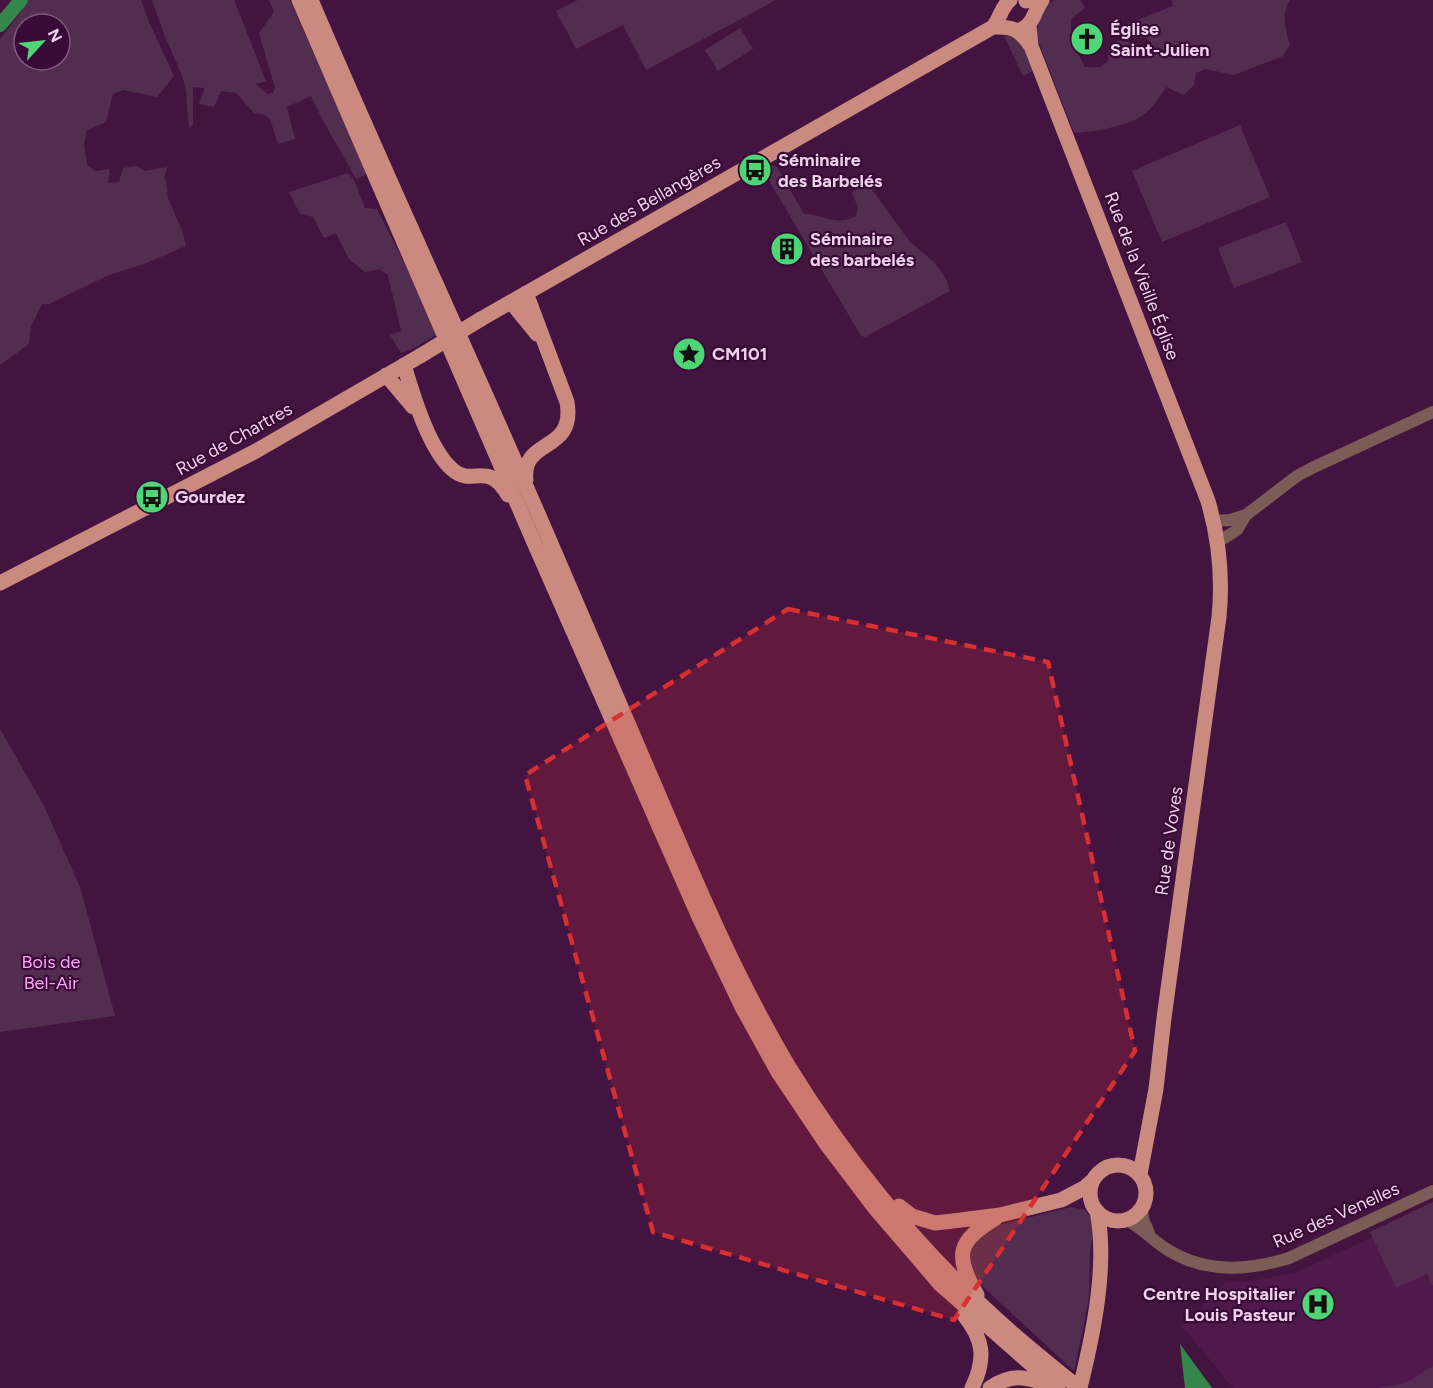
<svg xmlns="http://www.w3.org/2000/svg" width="1433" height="1388" viewBox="0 0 1433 1388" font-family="Figtree,sans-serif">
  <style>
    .built { fill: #4f194c }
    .green { fill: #532d50; fill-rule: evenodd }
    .water { fill: #34864b }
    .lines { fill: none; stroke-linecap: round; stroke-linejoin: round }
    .river { stroke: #34864b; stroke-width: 14 }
    .minor { stroke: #7c5c56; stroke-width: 12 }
    .major { stroke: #cb8a7f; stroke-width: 15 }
    .major-bridge { stroke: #cb8a7f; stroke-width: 15 }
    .marked { fill: #d73032; fill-opacity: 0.2; stroke: #d73032; stroke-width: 4.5; stroke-dasharray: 12 8; stroke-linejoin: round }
    .labels { text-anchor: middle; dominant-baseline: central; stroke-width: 4.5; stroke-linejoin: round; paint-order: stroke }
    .poi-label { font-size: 18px; font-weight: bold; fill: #eed1eb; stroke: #390937; text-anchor: start }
    .street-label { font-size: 18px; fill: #eed1eb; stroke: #390937 }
    .park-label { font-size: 18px; fill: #ffa3f8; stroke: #390937 }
  </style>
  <rect width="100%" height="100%" fill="#441441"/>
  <path class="built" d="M 1433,1209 L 1433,1388 L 1233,1388 L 1182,1326 L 1226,1282 L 1251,1281 L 1295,1273 Z"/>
  <path class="green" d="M 27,0 L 141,0 L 149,22 L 174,76 L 157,97 L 123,90 L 113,94 L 106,122 L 87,130 L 84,144 L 87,165 L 95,171 L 110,169 L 108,183 L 119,182 L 123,168 L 137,166 L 145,171 L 167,167 L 164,180 L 166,179 L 168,198 L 183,233 L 186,246 L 144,264 L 109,275 L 49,304 L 42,304 L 31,327 L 29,344 L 0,365 L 0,39 L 21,12 ZM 24,24 L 60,24 L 60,60 L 24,60 Z
    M 152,0 L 234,0 L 266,81 L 256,84 L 267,94 L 273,93 L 275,88 L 259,33 L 274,12 L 269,0 L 290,0 L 367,174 L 356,179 C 341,151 324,125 311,96 L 287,107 L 295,139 L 278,144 L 270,119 L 263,114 L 254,113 L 236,93 L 221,91 L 214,107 L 199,104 L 205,88 L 193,87 L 193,125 L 189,129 L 186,90 L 182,75 L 165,37 Z
    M 578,0 L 776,0 L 646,70 L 623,25 L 576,49 L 556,11 Z
    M 1055,0 L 1080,0 L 1085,8 L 1071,19 L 1071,41 L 1085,67 L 1100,67 L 1108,61 L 1109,45 L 1123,39 L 1152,51 L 1153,48 L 1148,38 L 1128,37 L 1124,25 L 1173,6 L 1171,0 L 1290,0 C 1280,14 1286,30 1290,45 L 1283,56 L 1234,75 L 1205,69 L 1196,73 L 1194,85 L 1184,95 L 1166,87 C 1160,97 1149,113 1138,118 C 1122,127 1092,132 1074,133 L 1036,35 L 1043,6 Z
    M 740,28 L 753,49 L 718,71 L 705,50 Z
    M 1004,36 L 1018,36 L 1035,70 L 1023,76 Z
    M 1240,125 L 1270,197 L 1162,242 L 1132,171 Z
    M 771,165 L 777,167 L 804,214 C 823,214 836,227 856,216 L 858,207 L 852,193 L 860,187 L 870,187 L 910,242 L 935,263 L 946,279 L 950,291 L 865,337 L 861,336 L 764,172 L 764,169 Z
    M 348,173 L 354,180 L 365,208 L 377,209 L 440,334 C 425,339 417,349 401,353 L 390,335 L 401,331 L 388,275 L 379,269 L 365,272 L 349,259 L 336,233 L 324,238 L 313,217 L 300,214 L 289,192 Z
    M 1286,222 L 1302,262 L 1234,288 L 1218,248 Z
    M 0,729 L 44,806 L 80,887 L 115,1016 L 0,1032 Z
    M 1433,1202 L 1433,1286 L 1427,1274 L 1396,1288 L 1370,1232 Z
    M 1071,1207 L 1085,1210 L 1095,1223 L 1090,1251 L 1089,1298 L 1074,1371 L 980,1284 L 969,1263 L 971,1243 L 991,1227 Z
    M 1433,1366 L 1433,1388 L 1378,1388 L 1406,1383 Z"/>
  <path class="water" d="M 1180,1344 L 1212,1388 L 1185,1388 Z"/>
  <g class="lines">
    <path class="river" d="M 0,25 L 21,0"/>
    <path class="minor" d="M 1214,521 L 1230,520 L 1246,515 L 1297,476 L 1312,468 L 1433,412
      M 1218,542 L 1237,530 L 1246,515
      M 1142,1207 L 1143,1219 L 1149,1233
      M 1127,1220 C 1142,1228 1153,1241 1168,1250 C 1205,1273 1248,1271 1289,1258 L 1433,1191"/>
    <path class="major" d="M 299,0 L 536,547 L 699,917 L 742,1007 L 778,1072 L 827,1145 L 874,1207 L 940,1284 L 1058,1388
      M 311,0 C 388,181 471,358 549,539 C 587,628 625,717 663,805 C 701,894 739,983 789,1067 C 842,1153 912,1242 987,1310 C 1016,1338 1048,1363 1079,1388
      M 1026,1 L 1029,0
      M 1029,26 L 1031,46 L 1208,501 C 1219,539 1223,577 1219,617 L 1164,1018 L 1156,1089 L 1140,1174
      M 993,27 C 1013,26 1020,30 1031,46
      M 1020,30 C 1034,25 1034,11 1042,0
      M 526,293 L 567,402 C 576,454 521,437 526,480
      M 511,302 L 537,334
      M 481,319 L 993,27 C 1000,19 1001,7 1010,0
      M 404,365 C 413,395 429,450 453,470 C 472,487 488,460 508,495
      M 386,375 L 413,407
      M 0,583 L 256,451 L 420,356
      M1090 1193a28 28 0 1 1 56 0a28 28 0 1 1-56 0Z
      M 899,1206 L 912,1216 L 935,1223 L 953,1221 L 1000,1215 L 1061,1200 L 1084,1188 L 1093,1180
      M 977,1295 C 954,1255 957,1241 996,1218
      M 964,1315 C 984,1340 986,1359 972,1388
      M 990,1388 C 1013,1372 1027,1378 1052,1385
      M 1080,1388 C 1093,1335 1108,1266 1097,1211"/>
    <path class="major-bridge" d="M 420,356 L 481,319"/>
  </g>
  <path class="marked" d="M 788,609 L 1048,662 L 1135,1051 L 954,1320 L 653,1232 L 525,775 Z"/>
  <defs>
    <symbol id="church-disc" viewBox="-11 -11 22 22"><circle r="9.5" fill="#4ed676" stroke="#390937"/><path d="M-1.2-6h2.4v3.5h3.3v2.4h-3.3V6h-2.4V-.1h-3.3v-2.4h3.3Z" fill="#111"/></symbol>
    <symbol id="bus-disc" viewBox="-11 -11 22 22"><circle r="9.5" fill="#4ed676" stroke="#390937"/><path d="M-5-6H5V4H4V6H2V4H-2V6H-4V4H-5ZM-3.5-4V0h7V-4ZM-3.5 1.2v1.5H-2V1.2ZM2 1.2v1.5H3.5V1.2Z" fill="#111"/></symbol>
    <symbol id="building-disc" viewBox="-11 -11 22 22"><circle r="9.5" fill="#4ed676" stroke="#390937"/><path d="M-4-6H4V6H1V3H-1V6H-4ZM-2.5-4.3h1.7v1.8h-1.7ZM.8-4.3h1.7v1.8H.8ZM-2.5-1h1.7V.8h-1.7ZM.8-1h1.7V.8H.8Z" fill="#111"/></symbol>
    <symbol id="sight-disc" viewBox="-11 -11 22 22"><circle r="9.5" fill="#4ed676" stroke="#390937"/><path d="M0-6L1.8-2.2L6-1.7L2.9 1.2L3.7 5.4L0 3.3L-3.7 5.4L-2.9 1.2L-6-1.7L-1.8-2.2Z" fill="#111"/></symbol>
    <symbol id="hospital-disc" viewBox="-11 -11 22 22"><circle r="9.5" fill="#4ed676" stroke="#390937"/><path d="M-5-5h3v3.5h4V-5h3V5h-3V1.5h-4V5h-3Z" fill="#111"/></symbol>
  </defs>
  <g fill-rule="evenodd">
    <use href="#church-disc" x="1068" y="20" width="38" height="38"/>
    <use href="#bus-disc" x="736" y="151" width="38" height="38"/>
    <use href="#building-disc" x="768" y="230" width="38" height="38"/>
    <use href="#sight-disc" x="670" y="335" width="38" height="38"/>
    <use href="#bus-disc" x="133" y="478" width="38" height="38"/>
    <use href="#hospital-disc" x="1299" y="1285" width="38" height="38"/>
  </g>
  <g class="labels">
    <g class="poi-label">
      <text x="1110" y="29">Église<tspan x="1110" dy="21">Saint-Julien</tspan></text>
      <text x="778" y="160">Séminaire<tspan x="778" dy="21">des Barbelés</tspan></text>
      <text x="810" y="239">Séminaire<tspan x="810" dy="21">des barbelés</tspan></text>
      <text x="712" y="354">CM101</text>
      <text x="175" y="497">Gourdez</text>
      <text x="1295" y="1294" text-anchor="end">Centre Hospitalier<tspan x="1295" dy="21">Louis Pasteur</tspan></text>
    </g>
    <g class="street-label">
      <text transform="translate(649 201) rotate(-30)">Rue des Bellangères</text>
      <text transform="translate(1142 276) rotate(69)">Rue de la Vieille Église</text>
      <text transform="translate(234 439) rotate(-29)">Rue de Chartres</text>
      <text transform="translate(1169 841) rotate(-82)">Rue de Voves</text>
      <text transform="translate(1336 1215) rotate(-24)">Rue des Venelles</text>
    </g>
    <g class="park-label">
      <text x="51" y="962">Bois de<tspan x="51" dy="21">Bel-Air</tspan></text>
    </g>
  </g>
  <g transform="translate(42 42) rotate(63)"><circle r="28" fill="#390937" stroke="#81597f" stroke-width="1.5"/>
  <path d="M0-4.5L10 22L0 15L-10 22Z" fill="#4ed676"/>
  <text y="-9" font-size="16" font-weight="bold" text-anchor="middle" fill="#eed1eb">N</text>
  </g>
</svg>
